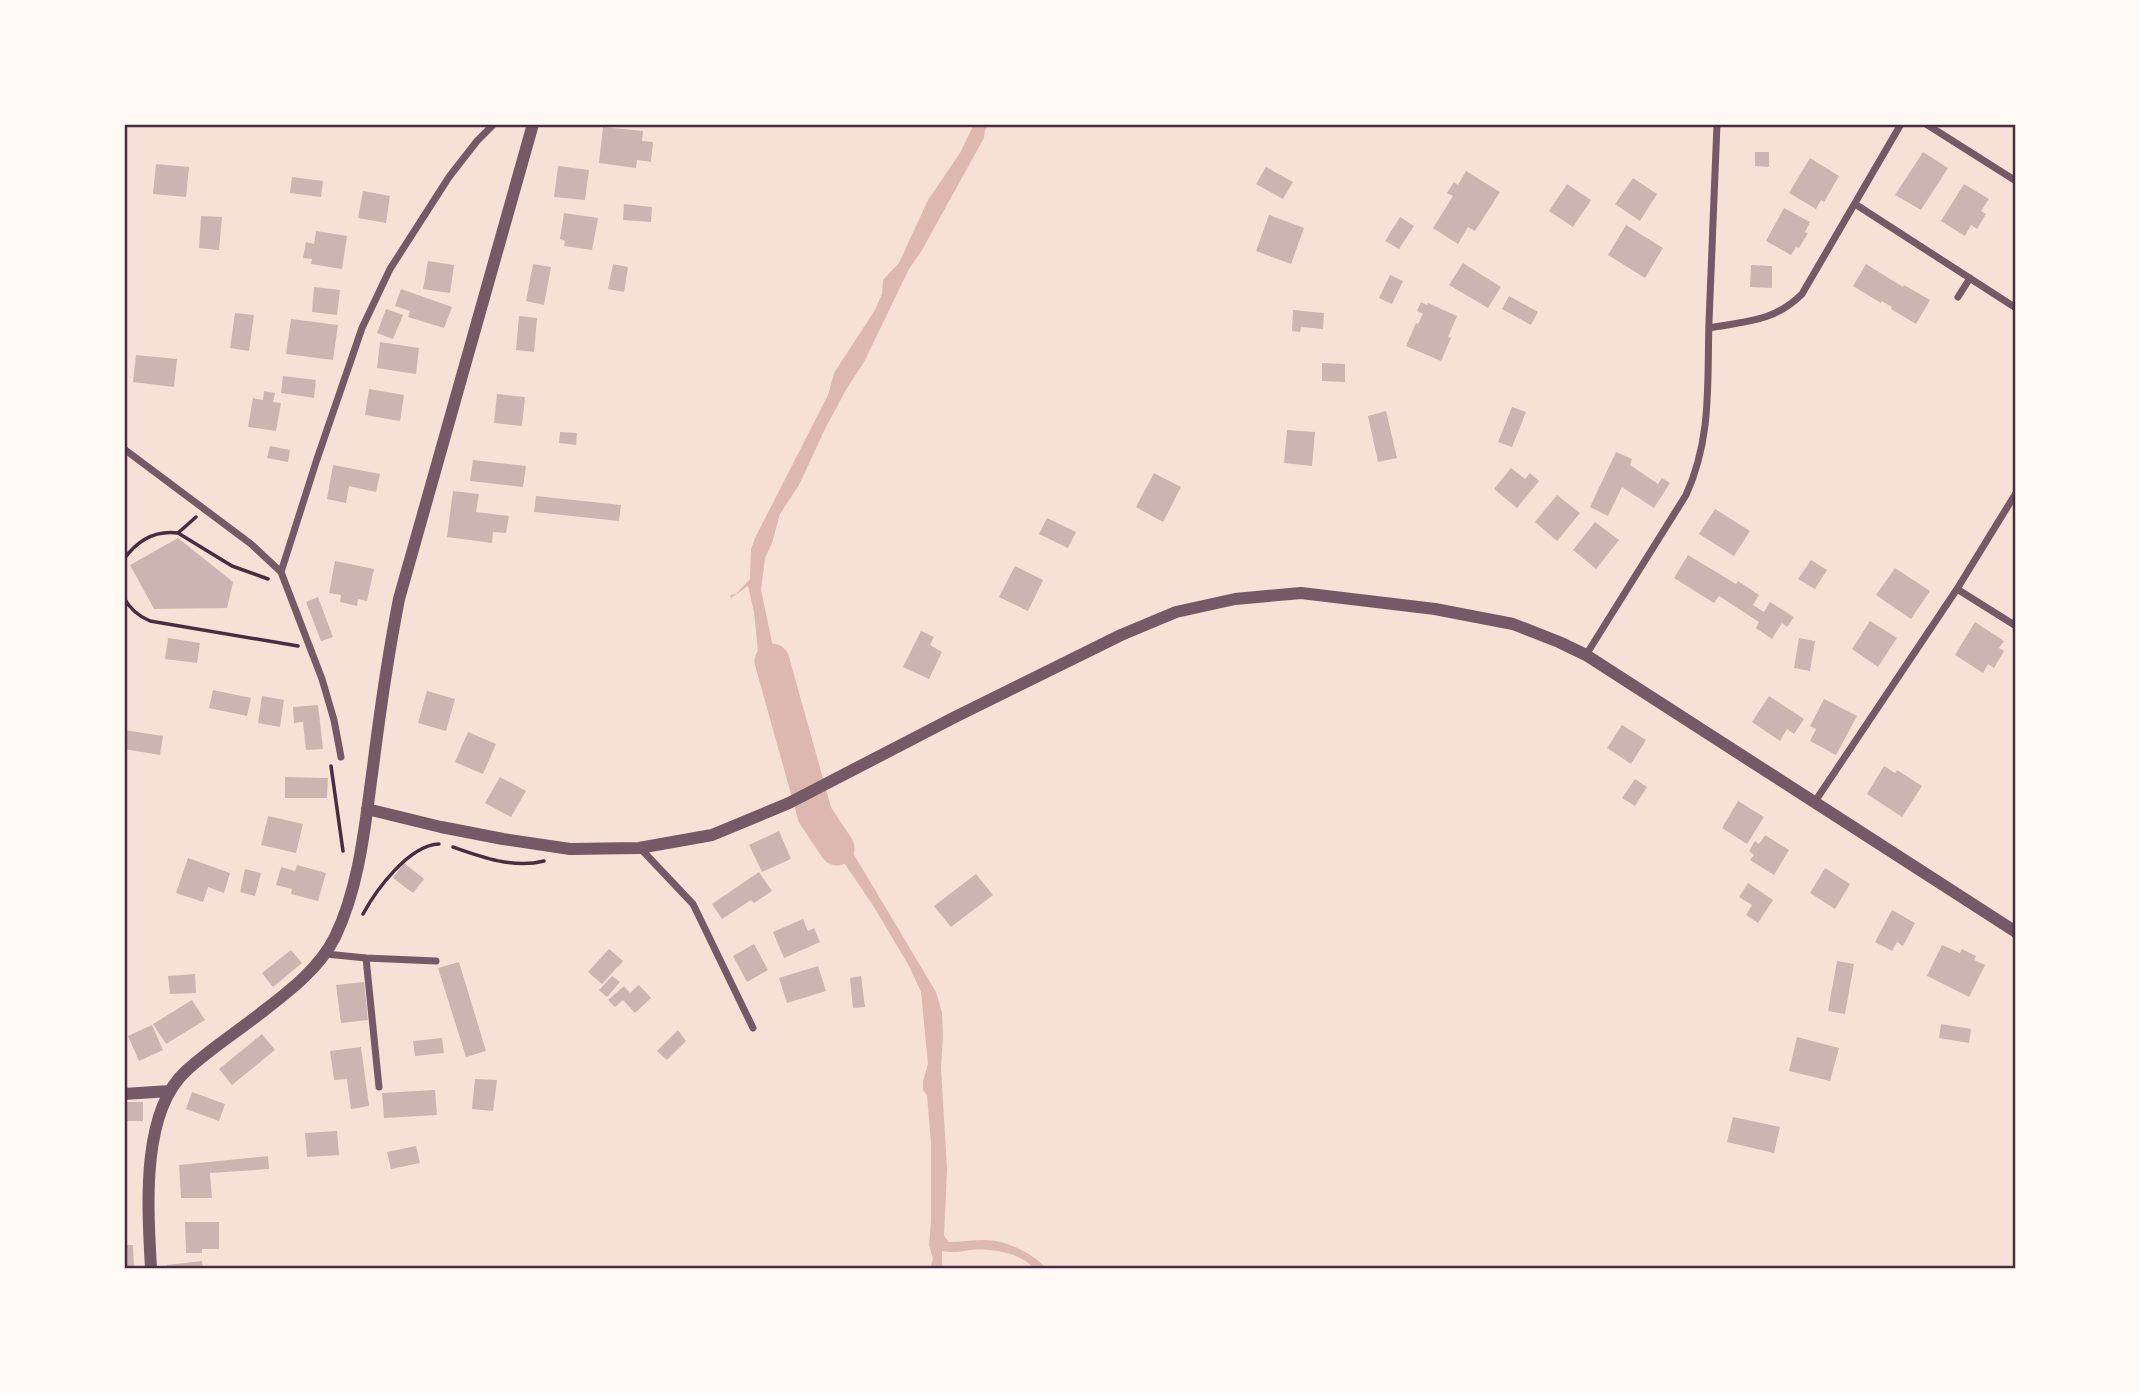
<svg xmlns="http://www.w3.org/2000/svg" width="2140" height="1393" viewBox="0 0 2140 1393" font-family="Cabin,sans-serif">
  <style>
    .water { fill: #dcb8b0 }
    .lines { fill: none; stroke-linecap: round; stroke-linejoin: round }
    .river { stroke: #dcb8b0; stroke-width: 35 }
    .building { fill: #ccb4b1 }
    .path { stroke: #4a2c40; stroke-width: 3.5 }
    .minor { stroke: #755966; stroke-width: 7 }
    .tertiary { stroke: #755966; stroke-width: 12 }
    .neatline { fill: none; stroke: #4a2c40; stroke-width: 2.5 }
  </style>
  <rect width="100%" height="100%" fill="#f7e1d7"/>
  <path class="water" d="M 974,124 L 989,124 L 985,130 L 984,138 L 922,250 L 909,269 L 864,362 L 847,388 L 825,429 L 799,485 L 780,514 L 772,543 L 765,558 L 761,590 L 781,685 L 794,703 L 769,708 L 759,661 L 754,612 L 748,586 L 731,598 L 730,595 L 736,594 L 750,579 L 751,549 L 755,538 L 828,395 L 834,373 L 875,310 L 882,294 L 883,280 L 899,263 L 928,200 L 960,153 Z
    M 798,722 L 805,747 L 813,766 L 787,779 L 775,727 Z
    M 818,804 L 820,810 L 850,848 L 936,992 L 942,1012 L 943,1036 L 941,1068 L 947,1169 L 944,1236 L 949,1242 C 961,1242 972,1240 983,1240 C 1005,1239 1032,1253 1047,1269 L 1034,1269 C 1021,1252 990,1248 970,1250 C 960,1252 953,1253 942,1251 L 942,1269 L 930,1269 L 933,1259 L 929,1245 L 931,1221 L 931,1143 L 927,1095 L 923,1090 L 923,1081 L 928,1064 L 921,992 L 909,966 L 874,907 L 808,809 Z"/>
  <g class="lines">
    <path class="river" d="M 772,661 L 815,815 L 837,848"/>
  </g>
  <path class="building" d="M 603,127 L 643,131 L 642,141 L 653,142 L 651,162 L 637,160 L 636,168 L 599,163 Z
    M 1755,152 L 1769,152 L 1769,167 L 1755,166 Z
    M 1923,152 L 1948,168 L 1921,210 L 1895,195 Z
    M 1810,158 L 1839,176 L 1824,202 L 1821,200 L 1816,209 L 1789,193 Z
    M 156,164 L 189,167 L 186,197 L 153,194 Z
    M 558,166 L 589,170 L 585,200 L 554,197 Z
    M 1266,167 L 1293,182 L 1283,199 L 1256,184 Z
    M 1466,171 L 1500,192 L 1475,231 L 1468,227 L 1458,244 L 1433,228 L 1453,196 L 1447,193 L 1454,182 L 1458,185 Z
    M 292,177 L 323,181 L 321,197 L 290,193 Z
    M 1633,178 L 1657,194 L 1640,221 L 1615,204 Z
    M 1567,184 L 1591,200 L 1573,227 L 1549,211 Z
    M 1964,184 L 1989,199 L 1981,211 L 1986,214 L 1977,229 L 1971,225 L 1965,236 L 1941,221 Z
    M 363,191 L 390,196 L 386,223 L 358,218 Z
    M 624,204 L 652,207 L 651,222 L 623,220 Z
    M 1784,208 L 1810,222 L 1805,232 L 1808,233 L 1799,248 L 1796,247 L 1791,255 L 1766,241 Z
    M 564,213 L 598,218 L 592,250 L 564,246 L 565,241 L 560,239 Z
    M 1269,215 L 1304,228 L 1291,264 L 1256,251 Z
    M 201,216 L 222,217 L 219,250 L 199,248 Z
    M 1400,217 L 1414,226 L 1399,249 L 1385,241 Z
    M 1626,225 L 1663,248 L 1645,278 L 1608,255 Z
    M 316,231 L 347,236 L 342,269 L 311,264 L 312,259 L 303,258 L 306,242 L 314,244 Z
    M 428,261 L 454,265 L 450,293 L 423,289 Z
    M 1463,263 L 1501,287 L 1488,308 L 1449,285 Z
    M 533,264 L 551,267 L 544,305 L 526,301 Z
    M 613,264 L 628,267 L 624,292 L 608,289 Z
    M 1866,264 L 1903,287 L 1904,285 L 1930,300 L 1916,324 L 1891,309 L 1892,307 L 1882,301 L 1881,303 L 1853,286 Z
    M 1751,265 L 1772,266 L 1772,288 L 1750,287 Z
    M 1390,275 L 1403,281 L 1392,304 L 1379,298 Z
    M 314,287 L 340,290 L 337,315 L 312,312 Z
    M 401,289 L 452,307 L 444,328 L 408,317 L 410,311 L 395,306 Z
    M 1509,296 L 1538,312 L 1531,325 L 1502,309 Z
    M 1421,302 L 1427,305 L 1428,303 L 1457,316 L 1448,337 L 1451,338 L 1441,361 L 1406,346 L 1416,323 L 1418,324 L 1423,314 L 1417,311 Z
    M 386,309 L 403,315 L 393,339 L 377,333 Z
    M 1293,310 L 1324,313 L 1323,329 L 1301,327 L 1300,332 L 1292,331 Z
    M 235,313 L 254,315 L 249,351 L 230,348 Z
    M 519,316 L 537,318 L 534,352 L 516,350 Z
    M 291,319 L 338,325 L 333,360 L 286,354 Z
    M 380,342 L 419,348 L 416,374 L 377,368 Z
    M 136,355 L 177,359 L 174,387 L 133,382 Z
    M 1322,363 L 1345,364 L 1345,382 L 1322,381 Z
    M 283,376 L 316,380 L 314,398 L 281,393 Z
    M 369,389 L 404,395 L 400,421 L 365,415 Z
    M 264,391 L 275,393 L 273,402 L 281,403 L 276,431 L 248,427 L 253,398 L 263,400 Z
    M 497,394 L 525,397 L 522,426 L 494,423 Z
    M 1512,407 L 1526,412 L 1512,447 L 1498,442 Z
    M 1386,411 L 1397,458 L 1378,462 L 1368,416 Z
    M 1287,430 L 1315,432 L 1312,466 L 1284,463 Z
    M 560,432 L 577,433 L 576,445 L 559,443 Z
    M 270,446 L 290,450 L 288,462 L 267,458 Z
    M 1616,452 L 1632,459 L 1630,465 L 1658,484 L 1662,478 L 1670,483 L 1654,508 L 1622,487 L 1608,516 L 1590,507 Z
    M 473,460 L 526,466 L 523,487 L 470,481 Z
    M 333,465 L 380,474 L 376,492 L 349,486 L 346,503 L 327,499 Z
    M 1511,468 L 1525,479 L 1530,473 L 1539,481 L 1517,508 L 1494,489 Z
    M 1154,473 L 1181,487 L 1163,522 L 1136,507 Z
    M 453,491 L 479,494 L 476,512 L 509,516 L 506,533 L 493,532 L 492,543 L 447,537 Z
    M 1557,495 L 1580,513 L 1557,541 L 1535,522 Z
    M 536,496 L 621,505 L 619,521 L 534,512 Z
    M 1715,509 L 1750,531 L 1734,556 L 1699,534 Z
    M 1047,518 L 1076,532 L 1068,548 L 1039,534 Z
    M 1595,522 L 1619,540 L 1596,569 L 1573,550 Z
    M 178,538 L 233,582 L 227,608 L 154,609 L 130,565 Z
    M 1688,555 L 1736,584 L 1738,581 L 1759,595 L 1753,605 L 1764,612 L 1770,602 L 1794,617 L 1787,627 L 1782,623 L 1772,639 L 1756,628 L 1759,622 L 1719,596 L 1714,603 L 1674,578 Z
    M 1811,560 L 1827,570 L 1815,589 L 1798,579 Z
    M 335,561 L 374,569 L 367,601 L 358,599 L 357,606 L 340,602 L 341,595 L 329,593 Z
    M 1015,566 L 1043,580 L 1028,611 L 999,597 Z
    M 1895,568 L 1930,591 L 1911,619 L 1876,595 Z
    M 318,597 L 333,637 L 321,641 L 306,602 Z
    M 1870,621 L 1897,638 L 1878,667 L 1852,649 Z
    M 1975,622 L 2004,641 L 1999,648 L 2004,651 L 1994,668 L 1988,664 L 1983,673 L 1955,655 Z
    M 921,631 L 934,637 L 930,645 L 942,652 L 929,679 L 903,667 Z
    M 168,638 L 200,643 L 197,663 L 165,659 Z
    M 1799,638 L 1815,641 L 1810,671 L 1794,668 Z
    M 213,690 L 251,698 L 247,716 L 209,708 Z
    M 427,691 L 455,699 L 446,731 L 418,723 Z
    M 262,696 L 284,700 L 280,727 L 258,723 Z
    M 1769,696 L 1804,719 L 1794,734 L 1787,729 L 1780,741 L 1752,722 Z
    M 1824,699 L 1857,716 L 1836,755 L 1810,741 L 1816,729 L 1810,726 Z
    M 318,705 L 323,749 L 306,750 L 303,722 L 294,723 L 293,707 Z
    M 1622,725 L 1646,740 L 1631,764 L 1607,748 Z
    M 124,730 L 163,736 L 160,755 L 124,749 Z
    M 468,732 L 496,744 L 483,774 L 455,762 Z
    M 1884,766 L 1895,773 L 1897,770 L 1922,786 L 1902,817 L 1867,794 Z
    M 285,777 L 328,778 L 327,798 L 285,798 Z
    M 500,777 L 526,791 L 511,817 L 485,803 Z
    M 1635,779 L 1647,787 L 1635,806 L 1622,798 Z
    M 1738,801 L 1764,817 L 1747,844 L 1722,828 Z
    M 268,816 L 303,824 L 296,853 L 261,845 Z
    M 779,831 L 791,859 L 762,872 L 749,845 Z
    M 1765,835 L 1789,850 L 1774,875 L 1750,860 L 1754,855 L 1749,851 L 1755,841 L 1759,844 Z
    M 188,858 L 230,873 L 224,893 L 208,887 L 203,902 L 176,893 Z
    M 404,863 L 424,879 L 413,893 L 393,878 Z
    M 297,865 L 326,873 L 318,901 L 291,894 L 292,889 L 276,885 L 281,867 L 295,871 Z
    M 1825,868 L 1850,884 L 1835,909 L 1810,893 Z
    M 245,869 L 261,873 L 255,896 L 240,892 Z
    M 759,872 L 772,891 L 754,903 L 751,900 L 722,919 L 712,904 Z
    M 976,874 L 993,895 L 951,927 L 934,906 Z
    M 1748,883 L 1773,900 L 1758,923 L 1746,915 L 1752,905 L 1739,897 Z
    M 1892,910 L 1915,923 L 1903,946 L 1897,942 L 1892,951 L 1875,942 Z
    M 803,919 L 808,931 L 814,928 L 820,942 L 784,958 L 773,932 Z
    M 754,944 L 768,970 L 747,982 L 733,956 Z
    M 1942,945 L 1960,953 L 1962,949 L 1976,956 L 1974,960 L 1985,965 L 1969,997 L 1927,976 Z
    M 609,949 L 623,961 L 602,984 L 588,972 Z
    M 291,950 L 302,963 L 273,987 L 262,973 Z
    M 1837,961 L 1854,964 L 1845,1014 L 1828,1011 Z
    M 459,962 L 486,1051 L 466,1057 L 438,968 Z
    M 818,966 L 826,991 L 787,1003 L 779,978 Z
    M 195,974 L 196,993 L 170,994 L 168,976 Z
    M 612,976 L 620,982 L 607,997 L 599,990 Z
    M 861,976 L 865,1007 L 853,1008 L 850,978 Z
    M 364,982 L 368,1020 L 341,1023 L 336,985 Z
    M 639,985 L 651,998 L 635,1013 L 623,1000 L 615,1007 L 608,1000 L 624,986 L 630,993 Z
    M 192,1000 L 205,1020 L 166,1044 L 153,1024 Z
    M 1941,1024 L 1971,1029 L 1969,1043 L 1939,1038 Z
    M 152,1025 L 163,1050 L 139,1061 L 128,1036 Z
    M 678,1030 L 686,1041 L 667,1060 L 657,1051 Z
    M 262,1034 L 275,1050 L 232,1085 L 219,1069 Z
    M 1797,1037 L 1839,1048 L 1830,1081 L 1789,1071 Z
    M 442,1038 L 444,1053 L 415,1056 L 413,1041 Z
    M 361,1047 L 369,1106 L 351,1109 L 347,1079 L 334,1080 L 330,1051 Z
    M 475,1079 L 497,1080 L 493,1111 L 472,1109 Z
    M 435,1090 L 437,1115 L 384,1118 L 382,1093 Z
    M 192,1092 L 225,1104 L 219,1121 L 186,1109 Z
    M 124,1102 L 143,1102 L 143,1121 L 124,1121 Z
    M 1733,1117 L 1780,1127 L 1774,1153 L 1727,1142 Z
    M 337,1131 L 339,1155 L 307,1157 L 305,1133 Z
    M 416,1146 L 420,1163 L 391,1169 L 387,1152 Z
    M 268,1156 L 269,1169 L 210,1173 L 212,1198 L 181,1198 L 179,1165 Z
    M 185,1222 L 219,1222 L 219,1249 L 202,1249 L 202,1253 L 186,1253 Z
    M 124,1245 L 133,1245 L 134,1269 L 124,1269 Z
    M 202,1261 L 203,1269 L 167,1269 L 167,1265 Z"/>
  <g class="lines">
    <path class="path" d="M 178,533 L 196,517
      M 124,559 C 137,541 155,530 178,533 L 232,566 L 268,579
      M 124,598 C 130,609 138,616 150,621 L 298,646
      M 331,766 L 343,851
      M 453,847 C 481,857 514,869 544,861
      M 363,914 C 376,890 409,845 439,844"/>
    <path class="minor" d="M 1926,124 L 2016,181
      M 1855,204 L 2016,308
      M 1958,297 L 1970,278
      M 1709,328 C 1746,321 1774,322 1802,294 L 1901,124
      M 124,449 L 251,544 L 281,572 L 322,679 L 334,720 L 341,757
      M 281,572 L 317,459 L 362,328 L 390,269 L 449,177 L 477,141 L 494,124
      M 1957,589 L 2016,626
      M 1586,655 L 1686,495 C 1712,438 1707,384 1709,322 C 1712,256 1714,190 1717,124
      M 1814,803 L 1957,589 L 2016,493
      M 640,848 L 693,904 L 753,1028
      M 326,954 L 366,958 L 436,961
      M 366,958 L 379,1087"/>
    <path class="tertiary" d="M 367,809 L 441,827 L 503,839 L 570,849 L 639,848 L 712,835 L 789,803 L 955,717 L 1121,635 L 1176,612 L 1235,599 L 1301,593 L 1435,609 L 1513,624 L 1559,642 L 1586,655 L 2016,932
      M 124,1094 L 170,1091
      M 151,1269 C 148,1211 140,1113 186,1071 C 211,1048 240,1030 266,1009 C 292,989 320,967 335,937 C 360,885 365,824 373,767 C 380,711 388,655 399,599 L 533,124"/>
  </g>
  <rect width="2140" height="1393" fill="none" stroke="#fffaf5" stroke-width="252"/>
  <rect x="126" y="126" width="1888" height="1141" class="neatline"/>
</svg>
